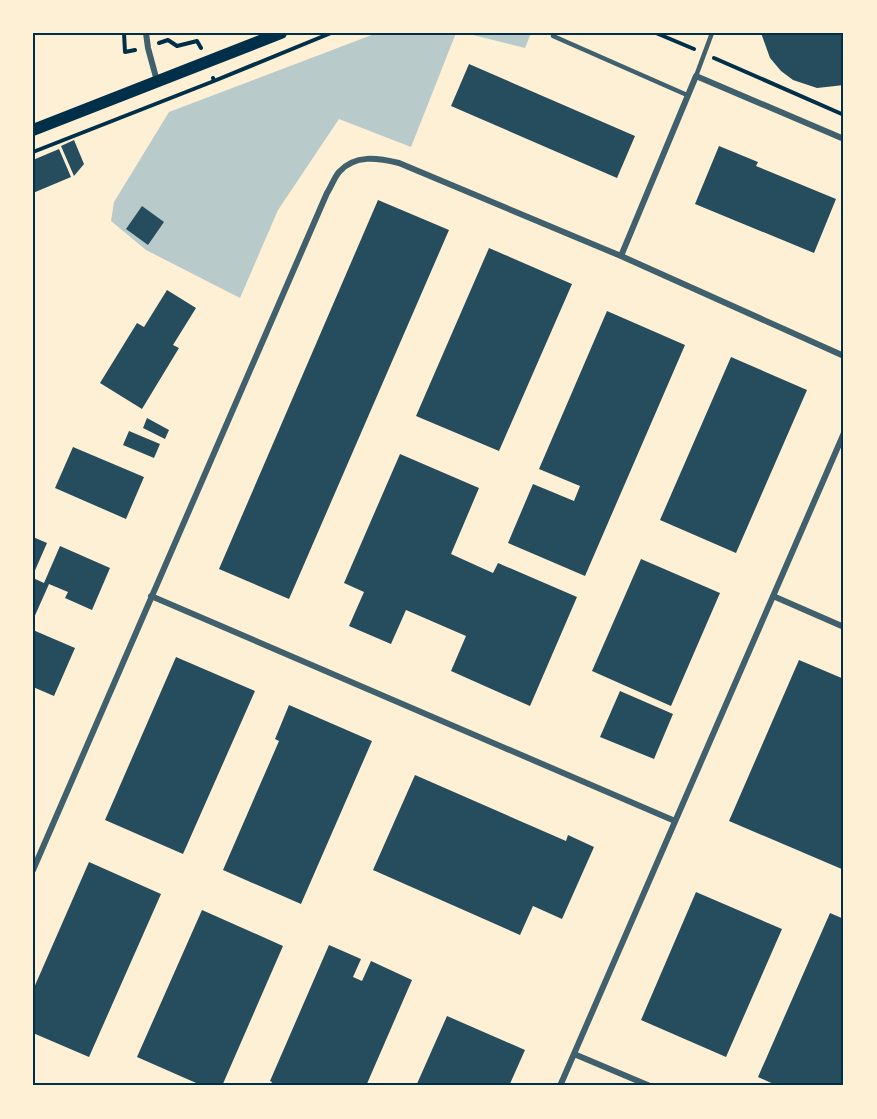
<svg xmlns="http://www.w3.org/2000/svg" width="877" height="1119" viewBox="0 0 877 1119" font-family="'PT Sans',sans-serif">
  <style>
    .green { fill: #b9caca }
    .building { fill: #264d5e }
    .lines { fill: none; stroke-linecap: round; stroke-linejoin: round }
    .path { stroke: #003049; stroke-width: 4 }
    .service { stroke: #3f606c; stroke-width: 4.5 }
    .minor { stroke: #3f606c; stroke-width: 6 }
    .secondary { stroke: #003049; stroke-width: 12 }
    .neatline { fill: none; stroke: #003049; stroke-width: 2 }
  </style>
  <rect width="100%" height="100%" fill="#fdf0d5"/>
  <path class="green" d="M 377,33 L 456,33 L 411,147 L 339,119 L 278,210 L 240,298 L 146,250 L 111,221 L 114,202 L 169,112 Z
    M 465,33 L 531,33 L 525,48 Z"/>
  <path class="building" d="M 761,33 L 844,33 L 844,85 L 817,88 L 793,80 L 781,71 L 770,58 Z
    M 469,64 L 635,136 L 617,178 L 451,106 Z
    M 74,140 L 84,164 L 74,176 L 61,146 Z
    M 719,146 L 758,162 L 756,166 L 836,199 L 814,253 L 695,204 Z
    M 59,149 L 71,177 L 33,193 L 33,160 Z
    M 378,200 L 449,230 L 289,599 L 219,569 Z
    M 142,206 L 164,222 L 148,245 L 126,229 Z
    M 489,248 L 572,284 L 499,451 L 416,416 Z
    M 167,290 L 196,308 L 173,345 L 179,348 L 142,409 L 100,383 L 137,323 L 144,327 Z
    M 607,311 L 685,345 L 585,576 L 508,543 L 533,484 L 574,501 L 580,486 L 539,469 Z
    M 731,357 L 807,390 L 736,553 L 660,520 Z
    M 147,418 L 169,430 L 165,439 L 143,428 Z
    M 129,431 L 160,444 L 154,458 L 123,445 Z
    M 73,447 L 144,477 L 126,519 L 55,488 Z
    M 400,454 L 479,488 L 451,554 L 493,573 L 498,563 L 577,597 L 530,706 L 451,671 L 466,636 L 406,610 L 391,644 L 349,626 L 364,592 L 344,583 Z
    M 33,537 L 47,543 L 33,575 Z
    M 60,546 L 110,568 L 92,610 L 65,598 L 68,592 L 49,584 L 33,620 L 33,578 L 44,583 Z
    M 641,559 L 720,593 L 671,706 L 592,671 Z
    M 33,630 L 75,648 L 54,696 L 33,687 Z
    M 176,657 L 255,691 L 183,854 L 105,820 Z
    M 799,660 L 844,679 L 844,870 L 729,821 Z
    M 620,691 L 673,714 L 654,759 L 600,737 Z
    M 289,705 L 372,741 L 301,904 L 223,870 L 279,741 L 275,739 Z
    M 415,775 L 566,841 L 568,835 L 594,847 L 562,919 L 533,906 L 520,935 L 373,870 Z
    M 89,862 L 161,894 L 89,1057 L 33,1033 L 33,990 Z
    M 696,892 L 782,929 L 726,1057 L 641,1020 Z
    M 202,910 L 283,946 L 222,1086 L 203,1086 L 137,1057 Z
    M 830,913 L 844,919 L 844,1086 L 778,1086 L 758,1077 Z
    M 329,945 L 361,959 L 353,977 L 362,981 L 371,961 L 412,980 L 366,1086 L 270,1086 L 272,1082 L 270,1081 Z
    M 447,1016 L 525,1050 L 509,1086 L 416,1086 Z"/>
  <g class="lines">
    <path class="path" d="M 124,33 L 125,52 L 135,50
      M 656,33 L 694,49
      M 159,43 L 168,40 L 177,46 L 197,41 L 201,48
      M 714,58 L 844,115
      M 214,81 L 331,33
      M 33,152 L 214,81 L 213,78"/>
    <path class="service" d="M 554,33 L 553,36 L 687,95
      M 696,76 L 712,33"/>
    <path class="minor" d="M 146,33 L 148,48 L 157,81
      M 621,256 L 696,76 L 844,139
      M 151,596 L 675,821
      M 773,596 L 844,627
      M 33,870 L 327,193 C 331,187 334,178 339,172 C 355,154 378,158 399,163 L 621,256 L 844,356
      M 574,1054 L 650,1086
      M 560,1086 L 844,433"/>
    <path class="secondary" d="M 33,130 L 281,33"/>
  </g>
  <rect width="877" height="1119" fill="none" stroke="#fdf0d5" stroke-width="69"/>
  <rect x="34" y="34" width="808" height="1050" class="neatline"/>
</svg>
